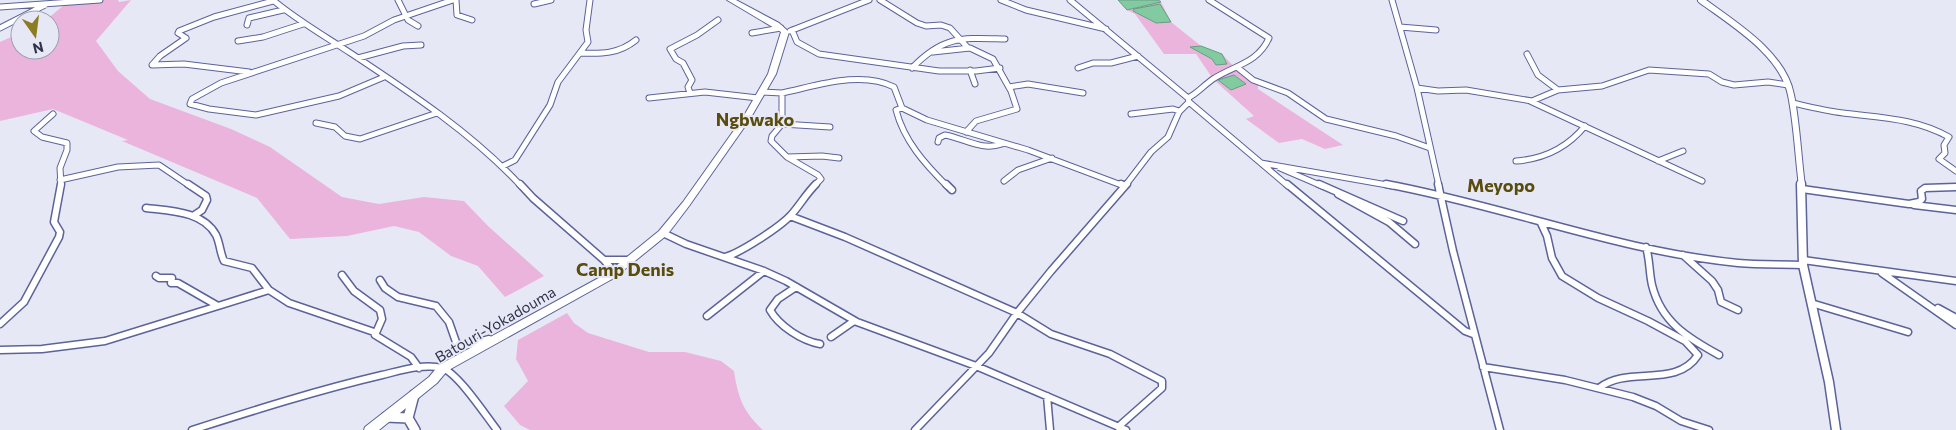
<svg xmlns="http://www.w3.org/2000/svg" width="1956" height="430" viewBox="0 0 1956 430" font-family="Commissioner,sans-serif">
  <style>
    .green { fill: #ebb4dc }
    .water { fill: #82ca9f; stroke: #699d86 }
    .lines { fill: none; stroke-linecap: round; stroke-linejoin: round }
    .street-far1-casing { stroke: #5c6398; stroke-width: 7 }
    .street-casing { stroke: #5c6398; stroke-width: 9 }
    .secondary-far1-casing { stroke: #5c6398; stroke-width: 8 }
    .secondary-casing { stroke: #5c6398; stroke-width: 11 }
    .primary-casing { stroke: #5c6398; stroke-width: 12 }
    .highway-casing { stroke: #5c6398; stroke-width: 2 }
    .street-far1 { stroke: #fff; stroke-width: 5 }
    .street { stroke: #fff; stroke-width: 6 }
    .secondary-far1 { stroke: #fff; stroke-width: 6 }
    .secondary { stroke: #fff; stroke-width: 8 }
    .primary { stroke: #fff; stroke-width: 9 }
    .highway { fill: #fff; fill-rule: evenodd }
    .labels { text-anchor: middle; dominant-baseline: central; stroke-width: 4; stroke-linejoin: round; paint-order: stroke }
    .street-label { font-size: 15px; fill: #30334b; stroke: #e6e9f5 }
    .quarter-label { font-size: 18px; font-weight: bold; fill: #594c0c; stroke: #e6e9f5 }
  </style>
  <rect width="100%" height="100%" fill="#e6e9f5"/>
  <path class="green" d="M 70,0 L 118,0 L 119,2 L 131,0 L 96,41 L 118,71 L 150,99 L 231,129 L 270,147 L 342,197 L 379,204 L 424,197 L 464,201 L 488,226 L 544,276 L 505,297 L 478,266 L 451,256 L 419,232 L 394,226 L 347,236 L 290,239 L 257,198 L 122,141 L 128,140 L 53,109 L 0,121 L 0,42 L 20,33 L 20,50 L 50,50 L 50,20 L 46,20 Z
    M 1118,0 L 1160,0 L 1171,22 L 1201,46 L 1222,54 L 1239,72 L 1258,84 L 1258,89 L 1343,145 L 1325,149 L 1302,139 L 1279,143 L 1246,119 L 1254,116 L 1213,79 L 1196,54 L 1164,54 L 1135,14 L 1127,10 Z
    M 567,313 L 574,323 L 588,333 L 649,352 L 685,352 L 721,361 L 734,371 C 738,397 743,412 763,430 L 530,430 L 520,425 L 504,406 L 528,381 L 516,359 L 518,340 Z"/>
  <path class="water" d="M 1118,0 L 1158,0 L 1161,2 L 1127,10 Z
    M 1160,4 L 1171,22 L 1156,23 L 1133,11 L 1134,9 Z
    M 1201,46 L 1222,54 L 1227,64 L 1216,65 L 1212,59 L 1190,47 Z
    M 1234,75 L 1246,84 L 1231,90 L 1218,80 Z"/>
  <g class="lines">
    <defs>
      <path id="street-far1" d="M 273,0 C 298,21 325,36 352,54 C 411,93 473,134 521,186
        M 398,0 L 408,20 L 418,26
        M 456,0 L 457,15 L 472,20
        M 880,0 L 917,23 L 926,26 L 941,25 L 950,28 L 968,48
        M 1001,0 L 1026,10 L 1106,29
        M 1070,0 L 1188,98 L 1189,102 L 1261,163 L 1393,186
        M 1392,0 L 1417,88 L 1439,186
        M 534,4 L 551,0
        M 0,7 L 100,0
        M 247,25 L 249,18 L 283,10
        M 1400,27 L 1436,30
        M 0,28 L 45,5
        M 792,30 L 797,42 L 819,54 L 939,71 L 976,71 L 1000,68
        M 790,31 L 869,0
        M 752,33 L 781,28
        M 238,41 L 263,37 L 303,24
        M 933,52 L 970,48 L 993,59 L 1011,91 L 1017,109 L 976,121 L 966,132
        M 580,53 C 601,54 619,54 636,40
        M 1527,54 L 1538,75 L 1558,90
        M 358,58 L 403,46 L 421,45
        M 912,68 C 944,35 963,38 1005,39
        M 1078,68 L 1093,63 L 1111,63 L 1138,56
        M 1238,68 L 1253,80 L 1288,93 L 1326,119 L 1396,136 L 1430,148
        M 970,70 L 975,84
        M 249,72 L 184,64 L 152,65 L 160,56 L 186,38 L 178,33 L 179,31 L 214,17 L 273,1
        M 384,77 L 339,96 L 256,115 L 209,109 L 190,104 L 192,99 L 221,83 L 364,36 L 394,20 L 453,0
        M 1009,87 L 1028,84 L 1083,93
        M 1417,88 L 1438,91 L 1466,90 L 1532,101 L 1558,90 L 1602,86 L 1649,70 L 1709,74 L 1722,82 L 1734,85 L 1768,82 L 1788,85
        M 761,92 L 782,93 L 782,124
        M 690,93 L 688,87 L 692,80 L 683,63 L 676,59 L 670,49 L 697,35 L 718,20
        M 782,93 C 816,86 861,70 894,87 L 902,108
        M 649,98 L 705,92 L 758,98
        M 1188,98 C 1198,93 1204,85 1213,79 C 1235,65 1258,63 1269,38 L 1209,0
        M 1530,101 L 1702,181
        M 1793,103 C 1810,107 1826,111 1843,113 C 1881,118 1915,118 1949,137 L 1944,145 L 1945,153 L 1939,159 L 1956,171
        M 53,114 L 34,131 L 42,137 L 67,143 L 67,150 L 60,168 L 61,186
        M 1131,114 L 1173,109 L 1179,111
        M 316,123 L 335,127 L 345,136 L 360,139 L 437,113
        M 938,142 L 939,138 L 945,135 C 966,139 981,151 1002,144
        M 787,157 L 822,156 L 839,158
        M 1516,161 C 1544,159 1567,148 1585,126
        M 1658,161 L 1683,151
        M 1261,163 L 1288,186
        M 503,166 L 515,160 L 550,105 L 558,82 L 588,42 L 586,30 L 590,0
        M 1280,168 L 1322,186
        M 60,180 L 118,167 L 159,165 L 190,186
        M 1004,181 L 1018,170 L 1052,158
        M 814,186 L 821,179 L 818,175 L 787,157 L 771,141 L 772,136 L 782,124 L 830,127
        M 947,186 C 925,164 904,141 896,110 L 902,108 L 927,120 L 1028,150 L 1124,186
        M 1125,186 L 1151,152 L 1168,137 L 1179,112 L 1189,102"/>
      <path id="street" d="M 188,184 L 206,196 L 207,200 L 202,210 L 193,216
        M 520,184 L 533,198 L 604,260 L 610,267 L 610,276
        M 946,184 L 952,190
        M 1287,184 L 1465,331 L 1473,334
        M 1319,184 L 1403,221
        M 1386,184 C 1505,206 1618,251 1738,263 C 1760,265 1782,264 1803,265
        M 1438,184 L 1453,251 L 1500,430
        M 1125,186 L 1127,184
        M 1802,189 L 1909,204 L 1919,202 L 1922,199 L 1921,191 L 1925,188 L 1956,187
        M 1338,194 L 1389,222 L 1415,244
        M 1914,205 L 1956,210
        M 146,208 C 170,211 203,211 216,235 C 220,243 220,253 224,261 L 252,268 L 269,290 L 289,303 L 374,332 L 375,335
        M 790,216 L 845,237 L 1017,313 L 1051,334 L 1110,354 L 1162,381 L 1162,388 L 1118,427
        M 1541,223 L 1547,236 L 1552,258 L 1562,276 L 1598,298 L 1648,321 L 1685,341 L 1698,355 C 1676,389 1628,365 1599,388
        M 663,233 L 686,244 L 764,271 L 786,281 L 857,322 L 976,366 L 1126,430
        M 1646,247 C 1650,260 1649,272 1652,285 C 1661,322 1688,338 1719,355
        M 1683,255 L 1712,281 L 1718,290 L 1721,302 L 1738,310
        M 725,257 C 740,253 780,227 791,215 C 800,205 806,194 816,184
        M 604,260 L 629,260
        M 1803,260 L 1956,281
        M 1882,273 L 1956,325
        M 342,275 L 354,291 L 380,310 L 382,319 L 375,335 L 411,357 L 419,368
        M 156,276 L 159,278 L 172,278 L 171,283 L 178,283 L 218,306 L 269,290
        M 380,280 L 385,288 L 398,297 L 436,306 L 449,322 L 456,342 L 461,347 L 489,339
        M 796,287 L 778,299 L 770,310 C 779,326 802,341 820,344
        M 1811,303 L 1908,332
        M 1938,308 L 1956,318
        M 707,316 L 764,271
        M 0,324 L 24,302 L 59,237 L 60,232 L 54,222 L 61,184
        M 831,337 L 854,321
        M 0,350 L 42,349 L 105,341 L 218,306
        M 1483,367 L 1565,380 L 1633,397 L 1656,406 L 1681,421 L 1709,430
        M 1047,396 L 1050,430
        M 192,430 C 255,410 318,390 382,375 C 399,371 424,363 442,368 C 458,373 486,416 497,430
        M 915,430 L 989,353 L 1017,313 L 1051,271 L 1125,186 L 1121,184"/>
      <path id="secondary-far1" d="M 1701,0 C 1732,23 1783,53 1791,95 C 1797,124 1798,156 1802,186"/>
      <path id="secondary" d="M 1801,184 L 1803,265 L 1829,382 L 1836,430"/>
      <path id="primary" d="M 386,417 L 408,418 L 415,430
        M 408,418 L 414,395"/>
      <path id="highway" d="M 727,0 L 736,0 L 779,23 L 789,32 L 776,74 L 750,119 L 689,206 L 667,235 L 614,278 L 447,371 L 437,383 L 379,430 L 364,430 L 365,427 L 429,377 L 439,365 L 606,274 L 659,231 L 683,202 L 742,119 L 768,74 L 781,32 Z"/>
    </defs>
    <use href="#street-far1" class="street-far1-casing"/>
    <use href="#street" class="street-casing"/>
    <use href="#secondary-far1" class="secondary-far1-casing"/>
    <use href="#secondary" class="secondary-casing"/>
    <use href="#primary" class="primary-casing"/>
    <use href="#highway" class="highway-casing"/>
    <use href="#street-far1" class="street-far1"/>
    <use href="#street" class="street"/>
    <use href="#secondary-far1" class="secondary-far1"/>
    <use href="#secondary" class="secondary"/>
    <use href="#primary" class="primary"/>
    <use href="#highway" class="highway"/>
  </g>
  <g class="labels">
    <g class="street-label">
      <text transform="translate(495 324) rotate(-30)">Batouri-Yokadouma</text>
    </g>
    <g class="quarter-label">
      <text x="755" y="119">Ngbwako</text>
      <text x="1501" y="185">Meyopo</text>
      <text x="625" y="269">Camp Denis</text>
    </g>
  </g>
  <g transform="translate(35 35) rotate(166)"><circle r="24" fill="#e6e9f5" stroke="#9da0b1"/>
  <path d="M0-4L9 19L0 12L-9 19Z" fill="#8e7c22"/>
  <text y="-8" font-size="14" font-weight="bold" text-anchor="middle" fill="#30334b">N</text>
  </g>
</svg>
